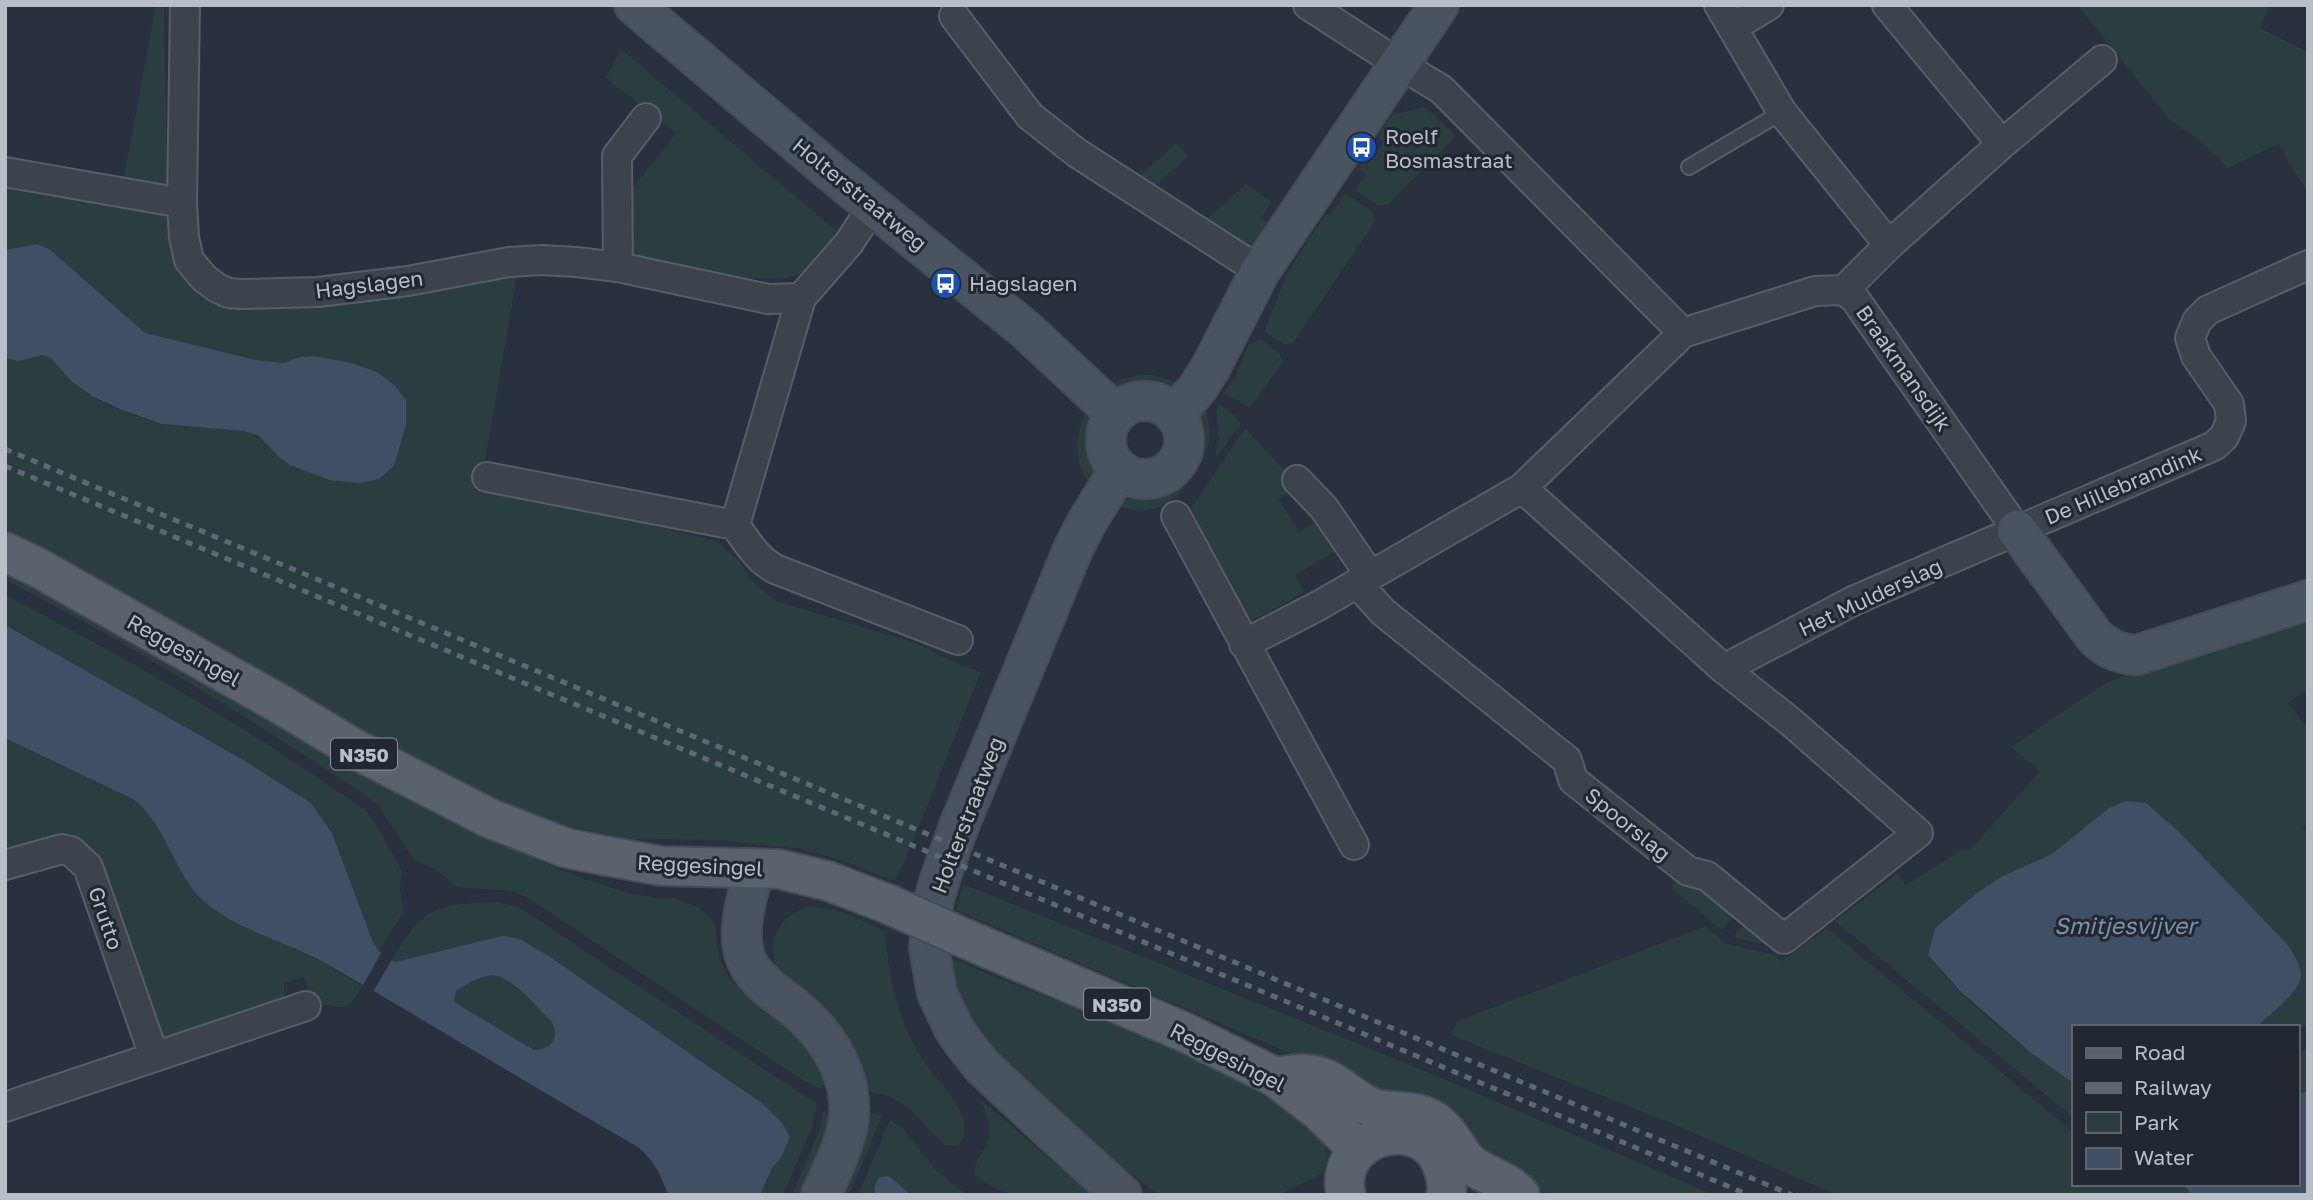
<svg xmlns="http://www.w3.org/2000/svg" width="2313" height="1200" viewBox="0 0 2313 1200" font-family="'Golos Text',sans-serif">
  <style>
    .green { fill: #2b3e3f }
    .water { fill: #405064; fill-rule: evenodd }
    .pier { fill: #28313d }
    .lines { fill: none; stroke-linecap: round; stroke-linejoin: round }
    .lane-casing { stroke: #575e68; stroke-width: 18 }
    .street-casing { stroke: #575e68; stroke-width: 32 }
    .secondary-casing { stroke: #454c56; stroke-width: 42 }
    .primary-casing { stroke: #454c56; stroke-width: 42 }
    .lane { stroke: #3c434d; stroke-width: 14 }
    .street { stroke: #3c434d; stroke-width: 28 }
    .secondary { stroke: #4a5360; stroke-width: 38 }
    .primary { stroke: #5a626d; stroke-width: 38 }
    .rail { stroke: #5e6874; stroke-width: 5; stroke-dasharray: 7 7; stroke-linecap: butt }
    .primary-bridge-casing { stroke: #454c56; stroke-width: 42; stroke-linecap: butt }
    .primary-bridge { stroke: #5a626d; stroke-width: 38 }
    .labels { text-anchor: middle; dominant-baseline: central; stroke-width: 6; stroke-linejoin: round; paint-order: stroke }
    .shield { fill: #212832; stroke: #8b929b; stroke-width: 2 }
    .shield-label { font-size: 19px; font-weight: bold; fill: #b8bfc8 }
    .poi-label { font-size: 21px; fill: #b8bfc8; stroke: #212832; text-anchor: start }
    .street-label { font-size: 21px; fill: #b8bfc8; stroke: #212832 }
    .water-label { font-size: 23px; font-style: italic; fill: #7c90a8; stroke: #212832 }
  </style>
  <rect width="100%" height="100%" fill="#28313d"/>
  <path class="green" d="M 156,5 L 164,5 L 167,176 L 176,182 L 176,186 L 122,188 Z
    M 2077,5 L 2270,5 L 2260,28 L 2308,52 L 2308,193 L 2278,144 L 2228,168 L 2198,139 L 2171,121 Z
    M 621,49 L 841,235 C 831,244 814,268 803,273 C 769,289 671,266 632,260 L 631,190 L 676,133 L 606,78 Z
    M 1425,107 L 1456,136 L 1388,205 L 1377,205 L 1355,190 L 1366,174 L 1358,169 L 1369,152 L 1374,155 L 1383,141 L 1377,137 L 1391,115 Z
    M 1176,143 L 1188,157 L 1150,190 L 1134,181 Z
    M 5,183 L 172,215 L 209,296 L 518,270 L 481,484 L 716,541 L 739,561 L 752,581 L 776,601 L 915,643 L 960,665 L 981,672 L 904,863 L 894,881 L 841,860 L 802,849 L 718,840 L 624,839 L 532,817 L 396,753 L 185,634 L 44,549 L 5,529 L 5,358 C 10,359 16,361 21,360 C 32,359 42,351 52,359 C 60,365 65,376 73,383 C 97,403 130,415 160,423 C 192,432 243,420 268,444 L 394,466 L 406,424 L 406,400 L 377,372 L 352,363 L 314,356 L 300,357 L 284,363 L 256,360 L 145,333 L 37,244 L 5,250 Z
    M 1246,184 L 1271,202 L 1261,218 L 1268,223 L 1247,255 L 1201,224 Z
    M 1345,193 L 1371,211 L 1376,220 L 1293,343 L 1283,344 L 1264,332 L 1288,271 L 1326,214 L 1331,215 Z
    M 1261,339 L 1279,353 L 1283,362 L 1250,408 L 1224,393 L 1237,374 L 1248,345 Z
    M 1138,375 L 1154,375 L 1178,383 L 1179,386 C 1158,395 1129,400 1111,383 Z
    M 1219,404 L 1230,412 L 1241,423 L 1217,457 L 1215,455 L 1219,440 L 1216,411 Z
    M 1205,409 C 1215,438 1209,451 1193,475 C 1174,504 1156,516 1121,507 L 1121,503 C 1139,491 1161,496 1178,481 C 1204,458 1187,430 1205,409 Z
    M 1086,411 C 1096,420 1096,431 1096,443 C 1096,459 1099,467 1089,482 C 1072,461 1076,434 1086,411 Z
    M 1245,428 L 1291,478 L 1295,489 L 1279,499 L 1299,533 L 1316,522 L 1330,527 L 1343,547 L 1295,575 L 1305,592 L 1252,621 L 1241,610 L 1191,509 Z
    M 5,569 L 428,807 L 544,863 L 584,879 L 628,893 L 656,898 L 673,898 L 698,907 L 709,916 L 715,926 L 719,958 L 730,979 L 739,988 L 791,1022 L 833,1086 L 822,1085 L 820,1089 L 801,1079 L 526,897 L 513,891 L 457,887 L 433,868 L 415,861 L 378,806 L 368,797 C 251,719 131,644 5,580 Z
    M 5,595 C 128,659 253,730 366,811 L 374,821 L 402,871 L 400,887 L 403,913 L 378,952 L 372,940 L 332,833 L 240,758 L 5,625 Z
    M 2308,616 L 2308,688 L 2288,704 L 2308,728 L 2308,824 L 2302,828 L 2308,836 L 2308,1024 L 2297,1029 L 2297,1027 L 2256,1027 L 2283,1002 L 2297,959 L 2287,944 L 2217,873 L 2109,808 L 2052,854 L 2003,876 L 1951,914 L 1935,928 L 1928,955 C 1962,1003 2026,1049 2073,1083 L 2073,1117 L 1835,921 L 1897,874 L 1906,885 L 1963,849 L 1967,851 L 1974,846 L 2040,771 L 2011,747 L 2103,685 L 2122,676 Z
    M 5,738 L 133,799 L 153,818 L 206,903 L 243,925 L 322,962 L 362,986 C 345,1019 342,1003 314,1004 L 304,977 L 284,983 L 284,999 L 278,1008 L 170,1042 L 152,1030 L 97,868 L 5,856 Z
    M 1685,879 L 1736,913 L 1722,930 L 1672,889 L 1673,884 Z
    M 963,884 L 1425,1071 L 1714,1195 L 1548,1195 L 1301,1058 L 956,910 Z
    M 496,902 L 519,907 L 817,1104 L 812,1127 L 783,1195 L 760,1195 L 772,1168 L 781,1158 L 782,1123 L 763,1104 L 520,939 L 396,962 L 392,961 C 421,907 437,904 496,902 Z
    M 811,906 C 835,909 866,919 885,933 C 889,977 897,1019 921,1057 C 933,1077 953,1093 962,1115 C 967,1127 965,1134 959,1145 L 945,1146 L 909,1108 L 891,1097 L 864,1090 L 777,970 C 766,940 780,914 811,906 Z
    M 1746,921 L 1769,945 L 1735,938 L 1734,936 Z
    M 1706,926 L 1726,944 L 1775,955 L 1782,961 L 1827,928 L 2073,1132 L 2073,1184 L 2182,1184 L 2193,1195 L 1837,1195 L 1671,1123 L 1451,1035 L 1458,1021 Z
    M 949,958 L 1251,1079 L 1295,1111 L 1323,1141 L 1328,1153 L 1324,1171 L 1318,1176 L 1278,1195 L 1159,1195 L 1052,1114 L 982,1042 L 957,997 Z
    M 491,975 C 514,977 534,1005 551,1021 L 556,1028 L 556,1037 C 551,1045 545,1050 534,1050 L 454,1002 L 456,991 L 472,981 Z
    M 2308,1047 L 2308,1091 L 2297,1094 L 2297,1055 Z
    M 979,1098 L 1092,1195 L 1012,1195 L 994,1188 L 975,1175 C 972,1161 986,1151 989,1137 C 992,1124 985,1109 979,1098 Z
    M 824,1109 L 830,1120 L 807,1195 L 792,1195 L 820,1129 Z
    M 873,1113 L 882,1116 L 849,1195 L 837,1195 L 868,1114 Z
    M 890,1120 L 904,1130 L 935,1169 L 966,1195 L 911,1195 L 889,1176 L 884,1176 L 874,1191 L 875,1195 L 858,1195 Z"/>
  <path class="water" d="M 37,244 L 49,249 L 145,333 L 256,360 L 284,363 L 300,357 L 314,356 L 352,363 L 377,372 L 394,385 L 406,400 L 406,425 L 394,466 L 379,479 L 360,483 L 330,480 L 290,465 L 278,456 L 259,436 L 244,431 L 162,424 L 122,410 L 92,396 L 72,382 L 51,358 L 42,355 L 19,361 L 5,358 L 5,250 Z
    M 5,625 L 240,758 L 311,803 L 332,833 L 372,940 C 378,951 384,958 396,962 L 502,936 L 520,939 L 547,955 L 763,1104 L 782,1123 L 790,1137 L 781,1158 L 772,1168 L 760,1195 L 668,1195 C 661,1175 654,1160 638,1147 C 533,1087 430,1023 325,963 C 287,942 240,931 206,903 C 174,876 168,826 133,799 L 5,738 ZM 491,975 C 514,977 534,1005 551,1021 C 561,1036 552,1050 534,1050 L 454,1002 L 456,991 L 472,981 Z
    M 2126,801 L 2146,803 L 2178,831 L 2287,944 C 2293,953 2301,964 2301,976 C 2299,993 2268,1016 2256,1027 L 2073,1027 L 2073,1083 L 2030,1052 L 1959,990 L 1928,955 L 1935,928 L 1977,893 L 2003,876 L 2052,854 L 2109,808 Z
    M 2308,1091 L 2308,1195 L 2193,1195 L 2182,1184 L 2297,1184 L 2297,1094 Z
    M 889,1176 L 911,1195 L 875,1195 C 873,1188 876,1182 880,1177 Z"/>
  <path class="pier" d="M 382,951 L 393,958 L 371,995 L 361,989 Z"/>
  <g class="lines">
    <defs>
      <path id="lane" d="M 1689,167 L 1782,112"/>
      <path id="street" d="M 185,5 L 182,203 L 184,237 L 189,260 L 204,278 L 216,287 L 228,293 L 242,294 L 318,292 L 408,281 L 509,262 L 542,260 L 576,262 L 618,267 L 768,299 L 801,298
        M 1308,5 L 1399,64 L 1441,89 L 1683,333 L 1815,291 L 1844,290 L 1855,299 L 2017,530
        M 1719,5 L 1782,112 L 1889,245
        M 954,16 L 1030,116 L 1077,153 L 1260,271
        M 1733,27 L 1769,5
        M 2002,144 L 2102,60
        M 5,172 L 182,203
        M 618,267 L 617,156 L 646,118
        M 1844,290 L 1889,245 L 2002,144 L 1887,5
        M 487,477 L 735,525 C 747,542 757,559 775,569 L 958,640
        M 1297,480 L 1324,508 L 1370,575
        M 1176,516 L 1354,845
        M 735,525 L 801,298 L 849,243 L 873,206
        M 1357,583 L 1383,612 L 1567,760 L 1573,780 L 1688,871 L 1707,876 L 1784,939 L 1918,833 L 1791,722 L 1724,669 L 1522,488
        M 1244,644 L 1318,606 L 1522,488 L 1683,333
        M 1724,669 L 1855,600 L 2214,446 L 2224,437 L 2231,421 L 2229,404 L 2196,356 L 2190,338 L 2197,321 L 2208,310 L 2308,265
        M 5,865 L 62,849 L 71,851 L 88,867 L 154,1056
        M 5,1107 L 306,1006"/>
      <path id="secondary" d="M 634,5 L 831,172 L 1026,330 L 1115,413
        M1106 440a39 39 0 1 1 78 0a39 39 0 1 1-78 0Z
        M 1175,414 L 1197,389 L 1211,367 L 1260,271 L 1439,5
        M 1119,470 L 1087,522 L 1074,547 L 959,826 L 941,876 L 934,900 L 929,948 L 937,993 L 954,1029 L 966,1046 L 982,1066 L 1045,1125 L 1122,1195
        M 2017,530 L 2095,637 C 2108,649 2119,654 2137,655 L 2308,600
        M 754,868 C 748,895 737,926 744,953 C 750,976 772,991 790,1004 C 831,1036 862,1087 844,1140 C 838,1159 829,1177 821,1195"/>
      <path id="primary" d="M 5,552 L 35,566 L 280,704 L 355,749 L 489,818 L 566,848 L 601,855 L 661,866 L 779,869 L 828,881 L 888,904
        M 957,935 L 1184,1032 L 1275,1077 L 1319,1111 L 1359,1150
        M 1275,1077 C 1288,1075 1304,1072 1318,1076 C 1338,1081 1353,1101 1373,1108 C 1392,1113 1413,1109 1431,1119 C 1448,1128 1454,1146 1466,1160 C 1480,1175 1504,1177 1520,1195
        M 1346,1195 C 1332,1135 1424,1109 1443,1168 C 1446,1177 1448,1186 1446,1195"/>
    </defs>
    <use href="#lane" class="lane-casing"/>
    <use href="#street" class="street-casing"/>
    <use href="#secondary" class="secondary-casing"/>
    <use href="#primary" class="primary-casing"/>
    <use href="#lane" class="lane"/>
    <use href="#street" class="street"/>
    <use href="#secondary" class="secondary"/>
    <use href="#primary" class="primary"/>
    <path class="rail" d="M 5,449 L 1792,1195
      M 5,466 L 1749,1195"/>
    <defs>
      <path id="primary-bridge" d="M 888,904 L 957,935"/>
    </defs>
    <use href="#primary-bridge" class="primary-bridge-casing"/>
    <use href="#primary-bridge" class="primary-bridge"/>
  </g>
  <defs>
    <symbol id="bus-disc" viewBox="-11 -11 22 22"><circle r="9.5" fill="#1a4fb4" stroke="#212832"/><path d="M-5-6H5V4H4V6H2V4H-2V6H-4V4H-5ZM-3.5-4V0h7V-4ZM-3.5 1.2v1.5H-2V1.2ZM2 1.2v1.5H3.5V1.2Z" fill="#fff"/></symbol>
  </defs>
  <g fill-rule="evenodd">
    <use href="#bus-disc" x="1344" y="130" width="35" height="35"/>
    <use href="#bus-disc" x="928" y="266" width="35" height="35"/>
  </g>
  <g class="labels">
    <g class="shield">
      <rect x="331" y="738.5" width="66" height="31" rx="5"/>
      <rect x="1084" y="988.5" width="66" height="31" rx="5"/>
    </g>
    <g class="shield-label">
      <text x="364" y="754">N350</text>
      <text x="1117" y="1004">N350</text>
    </g>
    <g class="poi-label">
      <text x="1385" y="136">Roelf<tspan x="1385" dy="24">Bosmastraat</tspan></text>
      <text x="969" y="283">Hagslagen</text>
    </g>
    <g class="street-label">
      <text transform="translate(860 194) rotate(39)">Holterstraatweg</text>
      <text transform="translate(369 284) rotate(-7)">Hagslagen</text>
      <text transform="translate(1904 368) rotate(55)">Braakmansdijk</text>
      <text transform="translate(2123 485) rotate(-23)">De Hillebrandink</text>
      <text transform="translate(1870 597) rotate(-25)">Het Mulderslag</text>
      <text transform="translate(184 650) rotate(29)">Reggesingel</text>
      <text transform="translate(967 815) rotate(-69)">Holterstraatweg</text>
      <text transform="translate(1628 824) rotate(39)">Spoorslag</text>
      <text transform="translate(700 865) rotate(3)">Reggesingel</text>
      <text transform="translate(106 918) rotate(71)">Grutto</text>
      <text transform="translate(1228 1057) rotate(27)">Reggesingel</text>
    </g>
    <g class="water-label">
      <text x="2125" y="925">Smitjesvijver</text>
    </g>
  </g>
  <rect width="2313" height="1200" fill="none" stroke="#b8bfc8" stroke-width="14"/>
  <rect x="2072" y="1025" width="228" height="161" fill="#212832" stroke="#5d646e" stroke-width="2"/>
  <rect x="2086" y="1048" width="35" height="10" fill="#5a626d" stroke="#5d646e" stroke-width="2"/>
  <text x="2134" y="1060" font-size="21" fill="#b8bfc8">Road</text>
  <rect x="2086" y="1083" width="35" height="10" fill="#5e6874" stroke="#5d646e" stroke-width="2"/>
  <text x="2134" y="1095" font-size="21" fill="#b8bfc8">Railway</text>
  <rect x="2086" y="1112" width="35" height="21" fill="#2b3e3f" stroke="#5d646e" stroke-width="2"/>
  <text x="2134" y="1130" font-size="21" fill="#b8bfc8">Park</text>
  <rect x="2086" y="1148" width="35" height="21" fill="#405064" stroke="#5d646e" stroke-width="2"/>
  <text x="2134" y="1165" font-size="21" fill="#b8bfc8">Water</text>
</svg>
